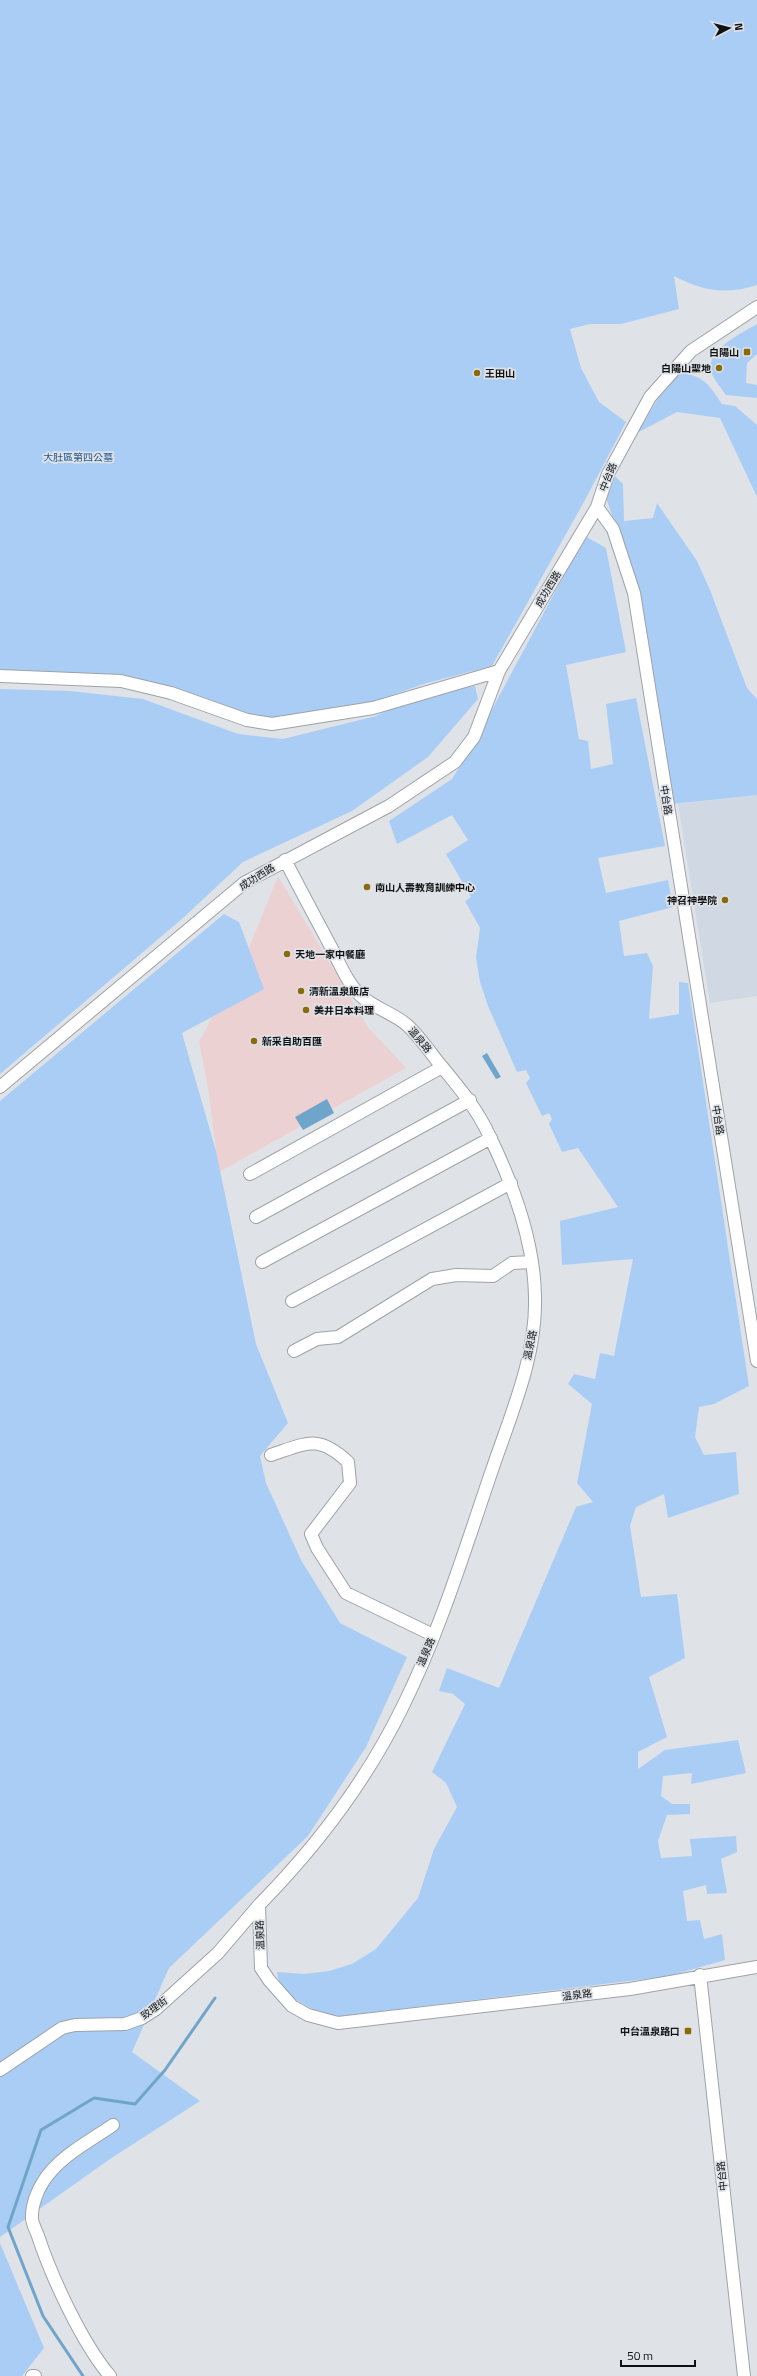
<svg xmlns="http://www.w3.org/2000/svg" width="757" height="2376" viewBox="0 0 757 2376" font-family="'Titillium Web','Noto Sans TC',sans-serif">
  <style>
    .commercial { fill: #ecd1d3 }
    .built { fill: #d0d9e3 }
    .green { fill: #aacdf5 }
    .water { fill: #6fa5ca }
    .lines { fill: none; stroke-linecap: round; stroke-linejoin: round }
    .stream { stroke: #6fa5ca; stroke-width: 3 }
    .minor-casing { stroke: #9fa2a6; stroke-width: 14 }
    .minor { stroke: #fff; stroke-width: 12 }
    .poi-dot { fill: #8c6a0b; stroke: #dfe3e7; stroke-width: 1.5 }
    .labels { text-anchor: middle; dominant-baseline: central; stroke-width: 3.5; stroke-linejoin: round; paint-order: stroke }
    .poi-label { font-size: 10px; font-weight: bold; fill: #101113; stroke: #dfe3e7; text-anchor: start }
    .park-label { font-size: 10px; fill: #1d548c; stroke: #dfe3e7 }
    .street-label { font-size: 10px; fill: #101113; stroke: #dfe3e7 }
  </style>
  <rect width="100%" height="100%" fill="#dfe3e7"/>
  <path class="commercial" d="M 278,876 L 368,1027 L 406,1068 L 219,1172 L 207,1081 L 199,1042 L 251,943 Z"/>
  <path class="built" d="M 757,795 L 757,996 L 710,1003 L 678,804 Z"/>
  <path class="green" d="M 0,0 L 757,0 L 757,285 C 725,295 703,291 674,276 L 679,309 L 621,324 L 590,324 L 570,329 L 581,368 L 599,402 L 626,422 L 585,500 L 492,666 L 427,683 L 319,720 L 257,727 L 144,690 L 99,680 L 0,680 Z
    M 757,324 L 757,354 L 747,363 L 746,383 L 757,385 L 757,398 L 726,395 C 722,389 715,381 712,374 C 703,350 741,334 757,324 Z
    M 680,373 C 704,375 710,386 722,404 L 735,406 L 757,425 L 757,497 L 720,418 L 677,412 L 637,433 L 659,397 Z
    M 614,475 L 623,484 L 624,521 L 653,518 L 657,503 L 697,561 L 710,590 L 747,688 L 757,699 L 757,795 L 673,804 L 636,590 L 606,497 Z
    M 585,536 L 606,548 L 626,652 L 566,665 L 579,739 L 588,741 L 591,769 L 613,764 L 606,704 L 636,698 L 665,846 L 598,858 L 606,893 L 668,880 L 673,907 L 619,921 L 624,956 L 647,953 L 653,966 L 649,1019 L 679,1014 L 679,982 L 688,983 L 749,1386 L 714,1404 L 699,1407 L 695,1437 L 704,1455 L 736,1452 L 739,1494 L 668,1518 L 664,1494 L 636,1507 L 630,1526 L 641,1597 L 677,1594 L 685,1658 L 649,1677 L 667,1737 L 638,1752 L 638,1769 L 665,1750 L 738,1740 L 746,1773 L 691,1784 L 692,1773 L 663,1776 L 661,1796 L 672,1804 L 690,1804 L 690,1814 L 667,1815 L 658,1841 L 661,1858 L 692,1856 L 690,1839 L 736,1836 L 737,1852 L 721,1859 L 727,1893 L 707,1894 L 706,1885 L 683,1891 L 687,1921 L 700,1920 L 704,1939 L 722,1934 L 725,1960 L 669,1976 L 334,2017 C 315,2012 278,1995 277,1972 L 304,1974 L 329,1971 L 352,1964 L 376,1949 L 418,1898 L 434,1849 L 457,1807 L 446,1783 L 432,1772 L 465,1704 L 453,1694 L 439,1691 L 447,1668 L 499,1688 L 576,1507 L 593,1502 L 577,1483 L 592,1404 L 568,1384 L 574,1374 L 595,1379 L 600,1353 L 614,1356 L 633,1259 L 562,1265 L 560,1221 L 618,1207 L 578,1148 L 562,1152 L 549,1124 L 552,1119 L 549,1113 L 542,1116 L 526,1083 L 530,1078 L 526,1070 L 517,1072 L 488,1006 L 480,982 L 476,958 L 480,928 L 465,901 L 471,897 L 446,854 L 468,840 L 452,815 L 397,844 L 389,821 L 452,779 L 474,743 Z
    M 475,686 L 478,699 L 428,757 L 352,811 L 243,862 L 183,918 L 0,1074 L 0,689 L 70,691 L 143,699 L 238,734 L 283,739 L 376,716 L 419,695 Z
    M 224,914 L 239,922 L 264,989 L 182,1033 L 216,1151 L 256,1344 L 288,1423 L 260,1456 L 266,1483 L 301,1560 L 340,1623 L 407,1657 L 366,1747 L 308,1836 L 169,1968 L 132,2052 L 200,2101 L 110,2159 L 0,2237 L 0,1101 Z
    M 0,2243 L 44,2348 L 22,2376 L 0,2376 Z"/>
  <path class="water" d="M 487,1053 L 501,1077 L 496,1079 L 482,1056 Z
    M 327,1099 L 334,1113 L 303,1130 L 295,1117 Z"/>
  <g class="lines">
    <path class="stream" d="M 83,2376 L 43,2316 L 8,2227 L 41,2130 L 94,2098 L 135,2104 L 165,2070 L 215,1998"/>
    <defs>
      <path id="minor" d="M 597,507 L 613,529 L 634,593 L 757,1361
        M 0,676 L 121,681 L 171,693 L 247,720 L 272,724 L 373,708 L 499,671
        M 285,860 C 300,889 315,917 330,945 C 339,962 347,983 361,996 C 374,1008 395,1014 407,1025 C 418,1035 428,1049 438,1062 C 457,1085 476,1107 489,1135 C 513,1184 534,1241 535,1296 C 537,1356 511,1414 492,1470 C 465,1549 440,1631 403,1706 C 367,1780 316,1847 259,1905 L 261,1968 L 269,1980 L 292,2006 L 308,2015 L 338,2023 L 630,1989 L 757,1967
        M 0,1087 L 244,883 L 389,806 L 455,762 L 474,737 L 499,671 L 597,507 L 608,474 L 650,397 L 691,351 L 757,307
        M 250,1174 L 442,1067
        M 256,1217 L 470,1100
        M 262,1262 L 491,1138
        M 292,1301 L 511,1183
        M 294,1351 L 317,1339 L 338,1337 L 432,1279 L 456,1275 L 493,1276 L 512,1263 L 531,1262
        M 271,1455 C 307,1443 318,1434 348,1462 L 350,1483 L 311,1534 L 317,1548 L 346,1593 L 433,1635
        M 700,1975 L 744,2376
        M 0,2070 L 62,2028 L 75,2025 L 125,2024 L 142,2018 L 156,2009 L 218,1953 L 259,1905
        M 32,2376 L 35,2376
        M 110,2376 C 82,2343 52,2278 38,2236 C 36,2230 31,2222 32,2216 C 32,2205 37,2191 43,2182 C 58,2157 90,2141 113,2125"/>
    </defs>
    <use href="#minor" class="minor-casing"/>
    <use href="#minor" class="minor"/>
  </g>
  <g class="poi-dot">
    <rect x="743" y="348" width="8" height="8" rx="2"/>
    <circle cx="719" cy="368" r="4"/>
    <circle cx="477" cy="373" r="4"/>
    <circle cx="367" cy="887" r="4"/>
    <circle cx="725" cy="900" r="4"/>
    <circle cx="287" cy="954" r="4"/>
    <circle cx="301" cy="991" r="4"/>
    <circle cx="306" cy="1010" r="4"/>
    <circle cx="254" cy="1041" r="4"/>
    <rect x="684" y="2027" width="8" height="8" rx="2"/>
  </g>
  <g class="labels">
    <g class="poi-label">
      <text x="739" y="352" text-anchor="end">白陽山</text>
      <text x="711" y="368" text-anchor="end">白陽山聖地</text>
      <text x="485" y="373">王田山</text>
      <text x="375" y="887">南山人壽教育訓練中心</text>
      <text x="717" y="900" text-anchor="end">神召神學院</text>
      <text x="295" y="954">天地一家中餐廳</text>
      <text x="309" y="991">清新溫泉飯店</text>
      <text x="314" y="1010">美井日本料理</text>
      <text x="262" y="1041">新采自助百匯</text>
      <text x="680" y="2031" text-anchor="end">中台溫泉路口</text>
    </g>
    <g class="park-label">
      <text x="78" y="457">大肚區第四公墓</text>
    </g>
    <g class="street-label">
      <text transform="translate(608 477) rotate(-68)">中台路</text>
      <text transform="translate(548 589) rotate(-59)">成功西路</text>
      <text transform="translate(666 800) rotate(81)">中台路</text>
      <text transform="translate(257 877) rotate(-32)">成功西路</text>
      <text transform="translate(420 1040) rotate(50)">溫泉路</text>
      <text transform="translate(718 1120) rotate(81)">中台路</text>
      <text transform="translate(530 1345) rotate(-78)">溫泉路</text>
      <text transform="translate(426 1652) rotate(-67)">溫泉路</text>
      <text transform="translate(260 1935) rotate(-92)">溫泉路</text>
      <text transform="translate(577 1995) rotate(-7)">溫泉路</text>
      <text transform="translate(154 2008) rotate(-36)">致理街</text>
      <text transform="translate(722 2176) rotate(-96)">中台路</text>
    </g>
  </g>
  <g transform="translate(729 28) rotate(83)" stroke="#dfe3e7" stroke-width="3" paint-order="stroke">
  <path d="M0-3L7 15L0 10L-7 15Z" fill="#101113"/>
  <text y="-6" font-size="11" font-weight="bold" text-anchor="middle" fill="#101113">N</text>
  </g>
  <path d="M621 2360v6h74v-6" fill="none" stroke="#101113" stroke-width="2"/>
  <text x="627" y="2360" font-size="12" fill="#101113" stroke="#dfe3e7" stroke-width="3" paint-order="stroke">50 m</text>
</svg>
